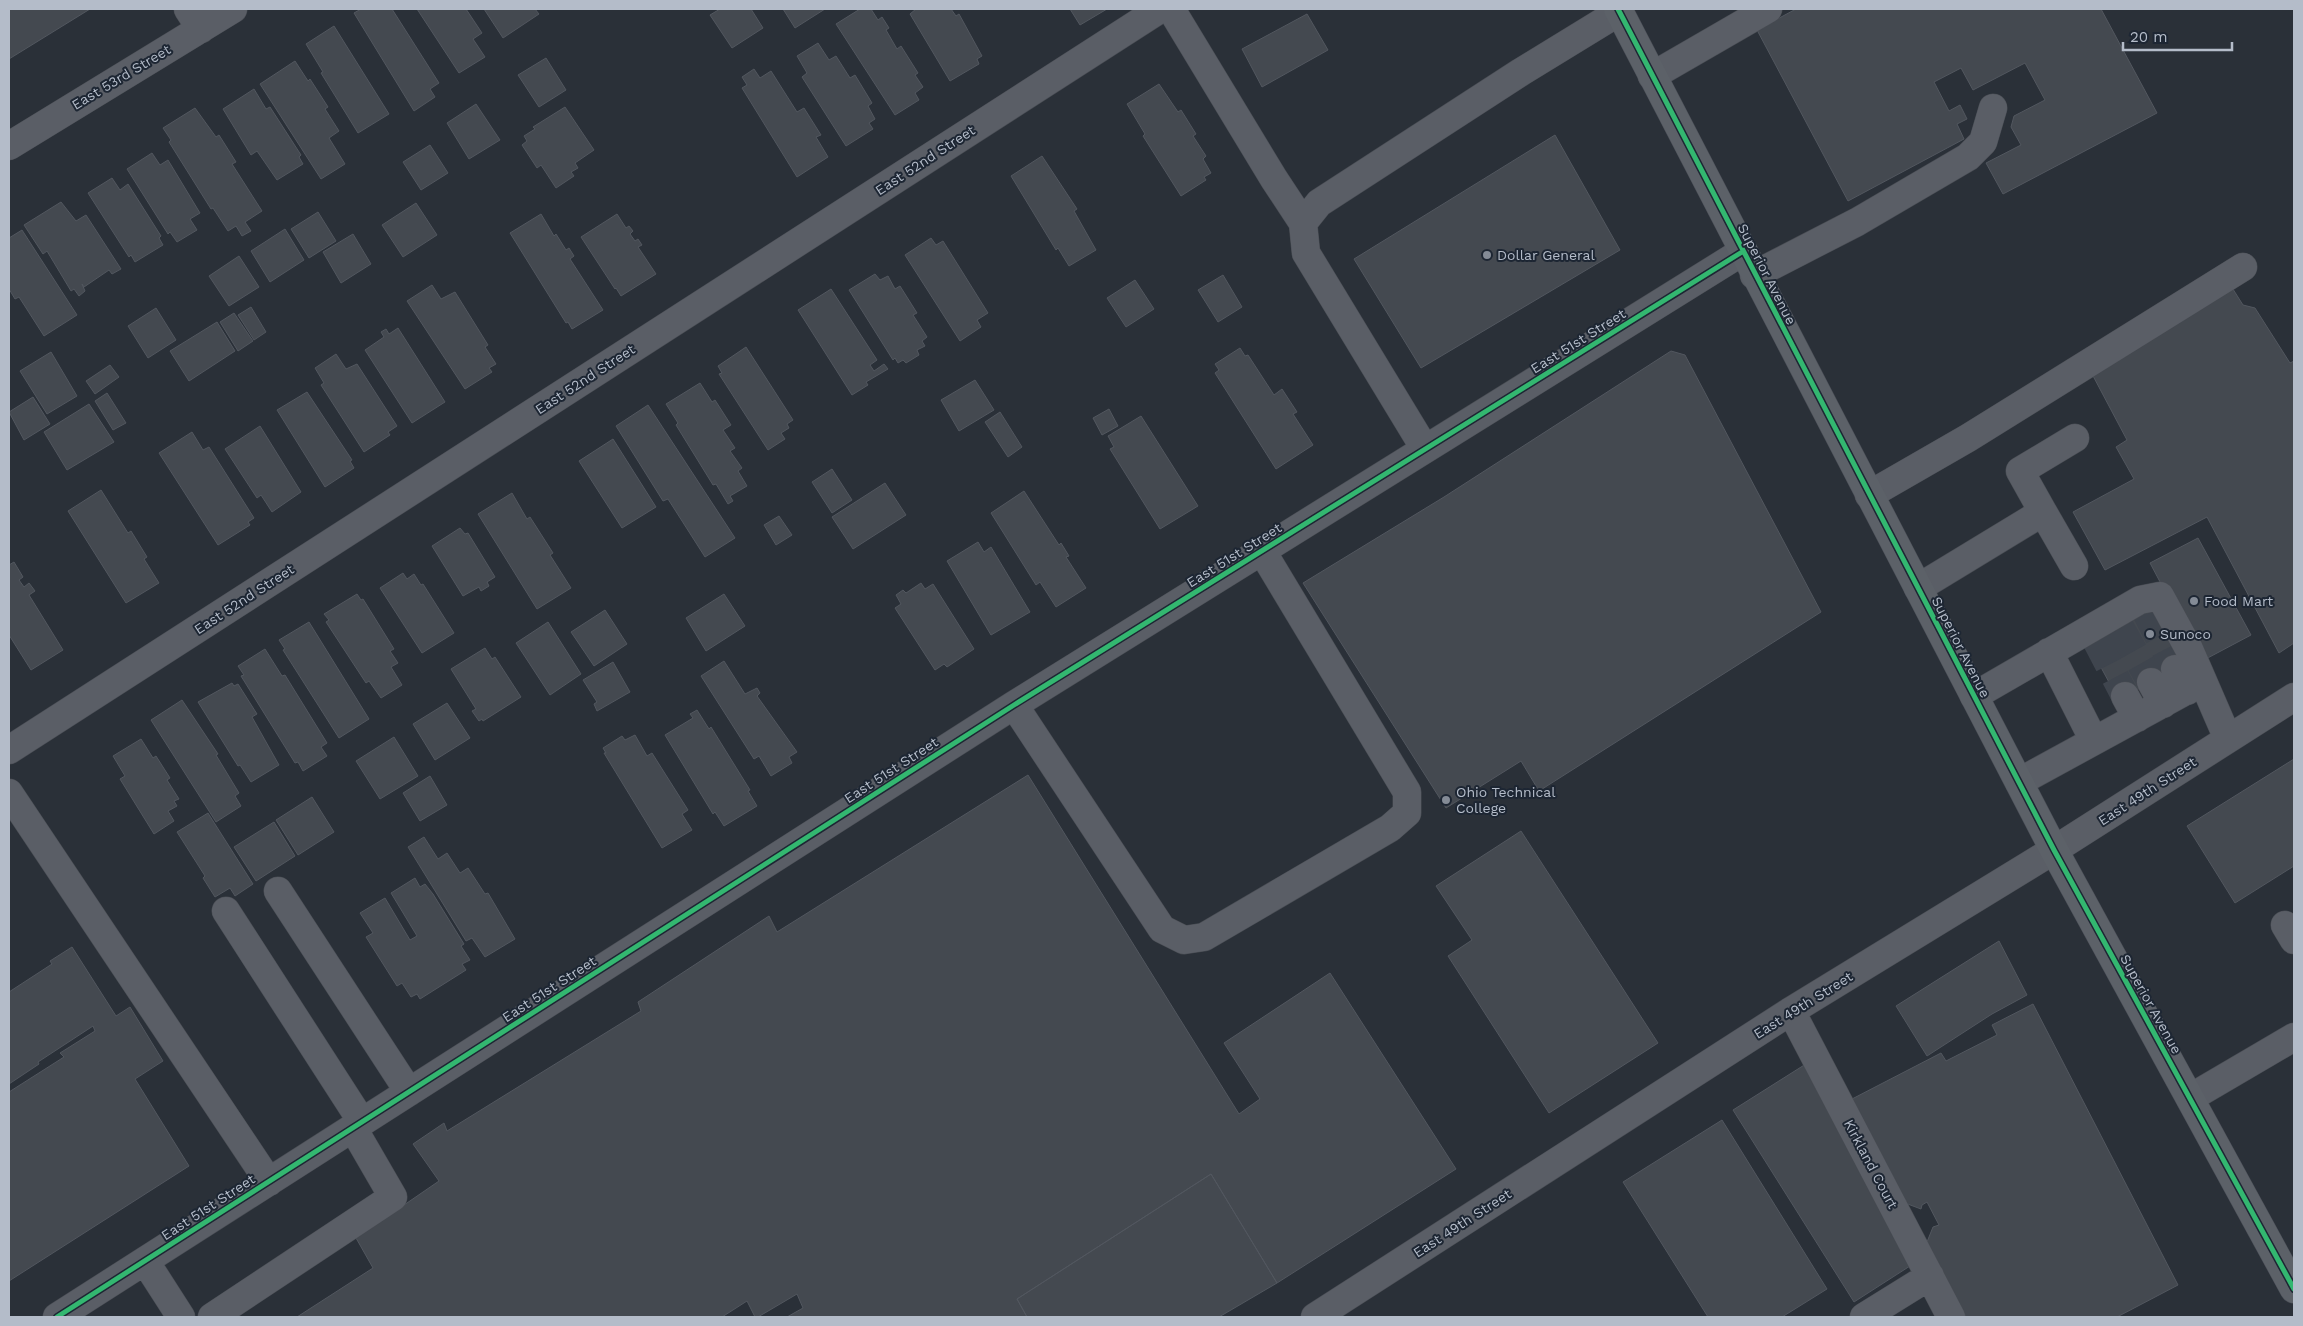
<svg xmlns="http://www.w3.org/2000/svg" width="2303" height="1326" viewBox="0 0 2303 1326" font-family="'Work Sans',sans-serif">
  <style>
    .building { fill: #444950; stroke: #52575f }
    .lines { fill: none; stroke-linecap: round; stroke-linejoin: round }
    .minor-tunnel { stroke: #3f454e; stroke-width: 28; stroke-dasharray: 28 14; stroke-linecap: butt }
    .minor-casing { stroke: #484c53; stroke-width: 29 }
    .major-casing { stroke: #484c55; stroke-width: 29 }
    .minor { stroke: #5a5e66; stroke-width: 28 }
    .major { stroke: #5c6168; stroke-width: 28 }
    .cycleway-casing { stroke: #1d2633; stroke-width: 8 }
    .cycleway { stroke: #33b770; stroke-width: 5 }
    .poi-dot { fill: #848b96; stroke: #1d2633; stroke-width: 2 }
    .labels { text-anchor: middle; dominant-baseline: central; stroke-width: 4; stroke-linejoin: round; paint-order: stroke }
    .street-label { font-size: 14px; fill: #b4bcc9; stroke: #1d2633 }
    .poi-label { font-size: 14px; fill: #b4bcc9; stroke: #1d2633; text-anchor: start }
  </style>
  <rect width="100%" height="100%" fill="#2a3038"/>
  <path class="building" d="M 9,9 L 90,9 L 9,59 Z
    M 361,9 L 392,9 L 439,83 L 430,89 L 435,97 L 414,111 L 354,13 Z
    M 417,9 L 466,9 L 482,33 L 473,39 L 485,57 L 459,73 Z
    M 484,9 L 535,9 L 539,14 L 503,38 Z
    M 720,9 L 751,9 L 763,28 L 732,48 L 710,15 Z
    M 783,9 L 825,9 L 795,28 Z
    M 860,9 L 871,9 L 878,20 L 882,17 L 889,28 L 886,30 L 897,49 L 901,46 L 918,73 L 915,75 L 923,87 L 915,93 L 919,100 L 895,115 L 836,24 Z
    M 916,9 L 951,9 L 956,16 L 959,14 L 982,56 L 977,59 L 979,64 L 950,81 L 910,14 Z
    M 1070,9 L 1107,9 L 1080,25 Z
    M 1796,9 L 2101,9 L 2157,113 L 2003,194 L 1986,163 L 2021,145 L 2011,127 L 2014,116 L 2045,100 L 2025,63 L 1973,90 L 1961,68 L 1934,82 L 1949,111 L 1960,105 L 1967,119 L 1957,124 L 1964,139 L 1848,201 L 1757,30 Z
    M 1307,14 L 1328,50 L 1262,87 L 1242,49 Z
    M 334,26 L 389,114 L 358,133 L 321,73 L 323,72 L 306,44 Z
    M 818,43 L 829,60 L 836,56 L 850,78 L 855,75 L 872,103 L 868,106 L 875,119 L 869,123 L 873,129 L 846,146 L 802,77 L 807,73 L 797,56 Z
    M 546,58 L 566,90 L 539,107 L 518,75 Z
    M 295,61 L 308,81 L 310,79 L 328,107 L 325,109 L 339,131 L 329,138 L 345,164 L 321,179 L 260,84 Z
    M 754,69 L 760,78 L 771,71 L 797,112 L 804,108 L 821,135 L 816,137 L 828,157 L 797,177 L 742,88 L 747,85 L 742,77 Z
    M 1159,84 L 1178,112 L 1181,110 L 1196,134 L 1193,136 L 1206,156 L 1203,159 L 1211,173 L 1204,177 L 1206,180 L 1181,196 L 1143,136 L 1145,134 L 1127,104 Z
    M 254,89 L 266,109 L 270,107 L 301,155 L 299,157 L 303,164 L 277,180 L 257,151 L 251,155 L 223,109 Z
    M 476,104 L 500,140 L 469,159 L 447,123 Z
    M 565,107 L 594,150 L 575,163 L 578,168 L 571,172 L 574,176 L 556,188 L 541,165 L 537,168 L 522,145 L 527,141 L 524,136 L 535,129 L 533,127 Z
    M 195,108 L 216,137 L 219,135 L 236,162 L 232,164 L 262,211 L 245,222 L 251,231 L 242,236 L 236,226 L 228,231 L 213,208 L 211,209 L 169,142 L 171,140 L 163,128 Z
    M 1555,135 L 1620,250 L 1421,368 L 1354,259 Z
    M 430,145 L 448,173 L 421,190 L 403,162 Z
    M 152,153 L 160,165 L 168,160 L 200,213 L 190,219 L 197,230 L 177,242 L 170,232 L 168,234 L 127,169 Z
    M 1042,156 L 1077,209 L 1074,211 L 1096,250 L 1069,266 L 1058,248 L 1056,250 L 1011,176 Z
    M 112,178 L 120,190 L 128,184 L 161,236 L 159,238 L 163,245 L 135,262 L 131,255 L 129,257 L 88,193 Z
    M 61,202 L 76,221 L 86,215 L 121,269 L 112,274 L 109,270 L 84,287 L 82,284 L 85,291 L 79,296 L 74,289 L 71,291 L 47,251 L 43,254 L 24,225 Z
    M 416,203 L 437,235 L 403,257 L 382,225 Z
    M 318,212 L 336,241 L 309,258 L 291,229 Z
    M 541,214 L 554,236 L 556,234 L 566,250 L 569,248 L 574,256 L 570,259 L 603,310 L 572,329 L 568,322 L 566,323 L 510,233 Z
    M 617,214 L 626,228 L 629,226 L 633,231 L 630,234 L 635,241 L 638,239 L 642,245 L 638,247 L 656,274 L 621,296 L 616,288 L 615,289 L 581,237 Z
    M 285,229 L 304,260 L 270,282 L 251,251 Z
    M 22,230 L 77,315 L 44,336 L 19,297 L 15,299 L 9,289 L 9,238 Z
    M 353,234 L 371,264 L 341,283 L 323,252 Z
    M 931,238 L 936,245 L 943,241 L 988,313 L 977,320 L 981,327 L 960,341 L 905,255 Z
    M 239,256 L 259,287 L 229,306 L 209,276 Z
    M 875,274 L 880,280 L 888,276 L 895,289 L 900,286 L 917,313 L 913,315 L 927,337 L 922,341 L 925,346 L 917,350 L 919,355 L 906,363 L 903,360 L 898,363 L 895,358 L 893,360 L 849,290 Z
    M 1223,275 L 1242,307 L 1218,322 L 1198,290 Z
    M 1135,280 L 1154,309 L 1126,327 L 1107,298 Z
    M 432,285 L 441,299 L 455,292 L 488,345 L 485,347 L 496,364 L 489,368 L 492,372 L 465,389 L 407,301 Z
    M 2231,286 L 2243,305 L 2255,308 L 2290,363 L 2294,361 L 2294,643 L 2279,653 L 2207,517 L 2105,570 L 2073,512 L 2134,479 L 2116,447 L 2127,440 L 2092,374 Z
    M 831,289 L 877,360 L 870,365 L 874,371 L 884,364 L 888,369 L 866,382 L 868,385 L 852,395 L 798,310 Z
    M 251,307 L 266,332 L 254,340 L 238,315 Z
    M 156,308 L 176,340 L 148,358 L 128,326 Z
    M 234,313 L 253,341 L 238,351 L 220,322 Z
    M 217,322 L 235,351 L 189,381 L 170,351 Z
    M 398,328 L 445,402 L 412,423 L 365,350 L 384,337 L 381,332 L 386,329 L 389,334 Z
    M 746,347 L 793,420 L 787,424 L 789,428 L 781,433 L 785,439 L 768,450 L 719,374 L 722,373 L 718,366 Z
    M 1240,348 L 1245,356 L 1248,355 L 1274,395 L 1282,389 L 1297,412 L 1293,414 L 1313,445 L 1276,469 L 1215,373 L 1219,370 L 1215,364 Z
    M 1671,351 L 1685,355 L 1821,612 L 1539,791 L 1521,761 L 1446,808 L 1303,583 L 1444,497 Z
    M 51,352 L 77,396 L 47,414 L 20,371 Z
    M 336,354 L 346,369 L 357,364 L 397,426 L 388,432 L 390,435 L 364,452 L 321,385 L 324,383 L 315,368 Z
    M 110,365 L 119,377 L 95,394 L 86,381 Z
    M 975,380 L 994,410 L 959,431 L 941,400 Z
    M 700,383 L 712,402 L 715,400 L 731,425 L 723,430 L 735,448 L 730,451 L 742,468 L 738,471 L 747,486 L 730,496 L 733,501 L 728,504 L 716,484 L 713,485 L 676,425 L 678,423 L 666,404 Z
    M 307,392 L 352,460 L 350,461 L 354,468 L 325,487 L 277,410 Z
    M 107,393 L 126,423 L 113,430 L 95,401 Z
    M 33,397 L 50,424 L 24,440 L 9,412 Z
    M 89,404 L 114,442 L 67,470 L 44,432 Z
    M 648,405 L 735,538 L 705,557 L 668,499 L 663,501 L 616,426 Z
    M 1109,409 L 1118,426 L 1102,435 L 1093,418 Z
    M 1000,412 L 1022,447 L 1008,457 L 985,422 Z
    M 1141,416 L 1198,506 L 1160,529 L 1110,449 L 1114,447 L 1108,436 Z
    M 260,426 L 301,492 L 272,512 L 261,495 L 257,498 L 225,449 Z
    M 192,432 L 203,450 L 209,447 L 254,518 L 248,522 L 250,525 L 218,545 L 159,453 Z
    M 613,439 L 656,507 L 622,528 L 579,461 Z
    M 832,469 L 852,500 L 832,513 L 812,482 Z
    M 885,483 L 906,515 L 853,549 L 832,517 Z
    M 101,490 L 128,533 L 131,531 L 147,557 L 144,559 L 159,583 L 126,603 L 68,511 Z
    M 1024,491 L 1059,545 L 1061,543 L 1069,556 L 1066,557 L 1086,588 L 1056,607 L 1040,582 L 1036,585 L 991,513 Z
    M 512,493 L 527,519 L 530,517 L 553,553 L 550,555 L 571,588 L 537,609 L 478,514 Z
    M 779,516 L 792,535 L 776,545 L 764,525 Z
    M 460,528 L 465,534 L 468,533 L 495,577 L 487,582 L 489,586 L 481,591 L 479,587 L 463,596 L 432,546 Z
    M 2198,538 L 2251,635 L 2202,661 L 2150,563 Z
    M 978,542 L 984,552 L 991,547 L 1030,612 L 991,635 L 947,561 Z
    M 14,562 L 23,577 L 19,580 L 24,587 L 29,583 L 35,591 L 29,595 L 63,650 L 31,670 L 9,635 L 9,565 Z
    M 403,573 L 407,579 L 414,574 L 421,585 L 423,584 L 454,633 L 422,653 L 380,588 Z
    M 921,583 L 925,589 L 933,584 L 974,649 L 947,667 L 944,664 L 935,670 L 895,608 L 901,604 L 896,595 L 903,590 L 906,593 Z
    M 357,594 L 361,600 L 363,599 L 394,649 L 390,651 L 398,663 L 391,667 L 402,685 L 381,698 L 369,681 L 366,683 L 326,622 L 329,620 L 324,614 Z
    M 724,594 L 745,626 L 706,651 L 686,618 Z
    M 2155,607 L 2186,663 L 2122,698 L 2117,697 L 2090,647 L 2092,643 Z
    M 605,610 L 627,644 L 594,666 L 571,632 Z
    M 309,622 L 369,719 L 339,738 L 283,650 L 285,649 L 279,640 Z
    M 548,622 L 581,674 L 550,695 L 516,643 Z
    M 485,648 L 492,659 L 495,657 L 521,697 L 483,721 L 482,719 L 479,721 L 472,711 L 476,709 L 451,669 Z
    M 265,649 L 282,676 L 285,675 L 327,743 L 321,747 L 327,756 L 303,771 L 298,762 L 295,763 L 241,676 L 244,675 L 238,666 Z
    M 724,661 L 745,694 L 757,688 L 760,693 L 757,696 L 797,752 L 789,757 L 792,763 L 771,776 L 759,756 L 754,759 L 701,676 Z
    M 613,662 L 630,692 L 597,711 L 594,704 L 597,702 L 583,680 Z
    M 232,683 L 234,686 L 238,684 L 257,714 L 252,717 L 279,765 L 251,782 L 240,765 L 238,766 L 198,702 Z
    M 182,700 L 218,754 L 216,755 L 239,793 L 235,796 L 241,806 L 216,822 L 151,720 Z
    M 447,703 L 470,738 L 435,760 L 413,724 Z
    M 697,710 L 709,729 L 711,727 L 750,790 L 748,791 L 757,806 L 724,826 L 715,812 L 713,814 L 665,735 L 693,718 L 690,714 Z
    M 635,735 L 647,756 L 652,753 L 688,810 L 682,814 L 692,830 L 662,848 L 604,753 L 606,753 L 603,748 L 622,736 L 625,740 Z
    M 394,737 L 418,776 L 380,799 L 356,761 Z
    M 141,739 L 153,758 L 156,756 L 170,778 L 167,780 L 179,799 L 174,801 L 177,806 L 168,811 L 174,821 L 154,834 L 120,779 L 125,776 L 113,756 Z
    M 2294,759 L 2294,866 L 2235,903 L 2187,826 Z
    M 1028,775 L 1239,1114 L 1260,1099 L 1224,1043 L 1330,973 L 1456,1169 L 1277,1283 L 1211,1174 L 1017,1299 L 1027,1317 L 787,1317 L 803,1308 L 797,1294 L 758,1317 L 755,1317 L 747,1301 L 722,1317 L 297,1317 L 373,1268 L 356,1238 L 439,1181 L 413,1144 L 444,1123 L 447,1131 L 641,1011 L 638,1002 L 769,916 L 777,932 Z
    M 430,776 L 447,805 L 420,821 L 403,793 Z
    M 312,797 L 334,832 L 298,855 L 276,820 Z
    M 208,813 L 253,884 L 235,896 L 230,888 L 215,897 L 203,878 L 205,876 L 177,832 Z
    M 274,822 L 295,856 L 256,881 L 234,847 Z
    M 1521,831 L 1658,1043 L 1549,1113 L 1448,956 L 1472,940 L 1436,886 Z
    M 424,837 L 438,859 L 447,853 L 460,873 L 468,868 L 485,894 L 488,893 L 515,939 L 485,957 L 472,938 L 466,941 L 408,847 Z
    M 415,878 L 420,887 L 425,884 L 433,894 L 464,944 L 461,946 L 470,960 L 462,964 L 466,970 L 420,999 L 417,994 L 411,997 L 402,983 L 397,986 L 366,937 L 373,933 L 360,913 L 385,898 L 410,940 L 417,936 L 391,893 Z
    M 1999,941 L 2027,995 L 1992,1014 L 1927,1056 L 1896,1006 Z
    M 72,947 L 116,1016 L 130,1007 L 163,1061 L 135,1079 L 189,1166 L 9,1281 L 9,1092 L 64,1057 L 60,1053 L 95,1031 L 93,1026 L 38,1062 L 39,1064 L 9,1084 L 9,992 L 52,964 L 50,961 Z
    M 2033,1004 L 2178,1285 L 2117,1317 L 1966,1317 L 1927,1242 L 1933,1227 L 1939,1225 L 1927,1202 L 1922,1205 L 1921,1209 L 1905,1203 L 1906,1200 L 1904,1199 L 1852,1099 L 1941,1053 L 1946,1061 L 1997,1035 L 1992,1025 Z
    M 1809,1062 L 1910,1266 L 1854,1302 L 1733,1110 Z
    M 1722,1120 L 1827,1289 L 1782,1317 L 1708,1317 L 1623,1182 Z
    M 1211,1174 L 1277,1283 L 1219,1317 L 1027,1317 L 1017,1299 Z"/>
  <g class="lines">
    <path class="minor-tunnel" d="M 2146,612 L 2175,669
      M 2120,627 L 2151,682
      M 2096,640 L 2125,696"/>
    <defs>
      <path id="minor" d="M 188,9 L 201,29
        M 1171,9 L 1274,179 L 1303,223
        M 1652,76 L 1768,9
        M 9,146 L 233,9
        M 1754,275 L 1857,222 L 1968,157 L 1983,142 L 1993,108
        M 1425,449 L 1306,253 L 1303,223 L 1319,203 L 1521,72 L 1619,12
        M 1869,495 L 1968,438 L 2243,267
        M 2043,512 L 2074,566
        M 1918,588 L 2043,512 L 2020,471 L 2075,438
        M 2049,652 L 2094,741
        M 2175,669 L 2187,691
        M 2151,682 L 2163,704
        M 1974,696 L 2140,600 L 2160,596 L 2189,649 L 2228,739
        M 2125,696 L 2137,718
        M 1014,705 L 1162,929 L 1184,940 L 1204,937 L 1390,828 L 1407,813 L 1407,792 L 1262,551
        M 9,750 L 1160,9
        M 2019,782 L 2202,682
        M 9,793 L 269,1182
        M 278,891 L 409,1092
        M 226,911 L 362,1122
        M 2285,925 L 2294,940
        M 1791,1011 L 1951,1317
        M 2190,1098 L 2294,1037
        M 145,1261 L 181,1317
        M 57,1317 L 1014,705 L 1742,252
        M 212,1317 L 393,1197 L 353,1128
        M 1315,1317 L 1791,1011 L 2054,850 L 2294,697
        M 1864,1317 L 1930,1276"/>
      <path id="major" d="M 1618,9 L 2054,850 L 2294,1289"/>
    </defs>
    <use href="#minor" class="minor-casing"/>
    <use href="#major" class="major-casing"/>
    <use href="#minor" class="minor"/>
    <use href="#major" class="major"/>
    <defs>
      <path id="cycleway" d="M 1618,9 L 2054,850 L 2294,1289
        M 57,1317 L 1014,705 L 1742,252"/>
    </defs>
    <use href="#cycleway" class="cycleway-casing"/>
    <use href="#cycleway" class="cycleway"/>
  </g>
  <g class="poi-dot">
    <circle cx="1487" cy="255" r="5"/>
    <circle cx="2194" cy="601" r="5"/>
    <circle cx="2150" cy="634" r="5"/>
    <circle cx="1446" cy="800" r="5"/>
  </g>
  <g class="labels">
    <g class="street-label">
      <text transform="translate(121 77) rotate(-31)">East 53rd Street</text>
      <text transform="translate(925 160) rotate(-33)">East 52nd Street</text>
      <text transform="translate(1767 274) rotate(63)">Superior Avenue</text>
      <text transform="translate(1578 341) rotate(-32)">East 51st Street</text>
      <text transform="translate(585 379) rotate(-33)">East 52nd Street</text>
      <text transform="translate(1234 555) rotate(-32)">East 51st Street</text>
      <text transform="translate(244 599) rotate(-33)">East 52nd Street</text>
      <text transform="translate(1961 647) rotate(63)">Superior Avenue</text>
      <text transform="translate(891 770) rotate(-33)">East 51st Street</text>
      <text transform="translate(2147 791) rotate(-33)">East 49th Street</text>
      <text transform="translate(549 989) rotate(-33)">East 51st Street</text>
      <text transform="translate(2151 1004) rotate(61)">Superior Avenue</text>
      <text transform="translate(1803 1005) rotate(-32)">East 49th Street</text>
      <text transform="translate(1871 1164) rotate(62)">Kirkland Court</text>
      <text transform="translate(208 1207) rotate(-33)">East 51st Street</text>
      <text transform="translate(1462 1223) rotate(-33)">East 49th Street</text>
    </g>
    <g class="poi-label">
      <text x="1497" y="255">Dollar General</text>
      <text x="2204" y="601">Food Mart</text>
      <text x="2160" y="634">Sunoco</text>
      <text x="1456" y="792">Ohio Technical<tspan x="1456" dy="16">College</tspan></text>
    </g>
  </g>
  <rect width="2303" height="1326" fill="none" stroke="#b4bcc9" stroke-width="20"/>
  <path d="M2123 42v8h109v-8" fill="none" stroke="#b4bcc9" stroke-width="2.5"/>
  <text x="2130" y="42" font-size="15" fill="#b4bcc9" stroke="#1d2633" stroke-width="4" paint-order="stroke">20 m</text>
</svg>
